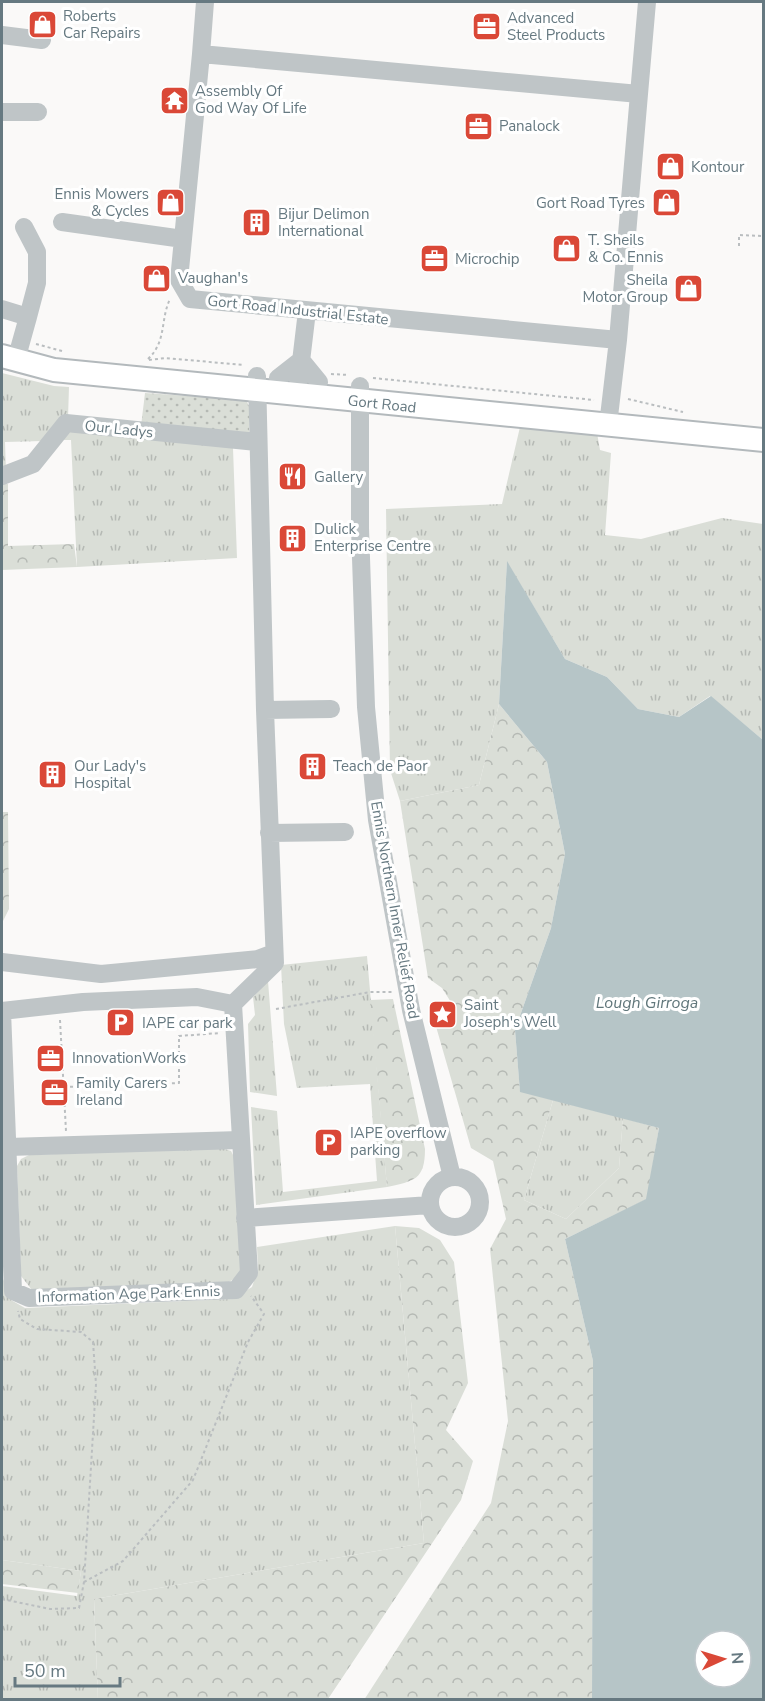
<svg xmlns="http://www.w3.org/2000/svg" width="765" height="1701" viewBox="0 0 765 1701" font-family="'Nunito Sans',sans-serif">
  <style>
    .grass { fill: url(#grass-tufts) }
    .forest { fill: url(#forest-crowns) }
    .garden { fill: url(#garden-dots) }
    .water { fill: #b6c5c7; fill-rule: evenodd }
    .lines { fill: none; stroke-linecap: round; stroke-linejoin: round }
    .major-casing { stroke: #b3b9bc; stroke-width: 26 }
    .path { stroke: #babec0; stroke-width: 2; stroke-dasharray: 3 3; stroke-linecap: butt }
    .minor { stroke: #bfc5c7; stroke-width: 18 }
    .major { stroke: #fff; stroke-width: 22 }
    .labels { text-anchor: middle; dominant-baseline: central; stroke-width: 6; stroke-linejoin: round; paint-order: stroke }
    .poi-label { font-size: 15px; fill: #667981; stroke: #fff; text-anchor: start }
    .street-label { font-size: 15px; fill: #667981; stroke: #fff }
    .water-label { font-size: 16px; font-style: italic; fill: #61777b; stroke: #fff }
  </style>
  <defs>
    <pattern id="grass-tufts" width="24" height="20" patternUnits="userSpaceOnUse" patternTransform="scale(1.5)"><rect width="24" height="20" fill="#daded7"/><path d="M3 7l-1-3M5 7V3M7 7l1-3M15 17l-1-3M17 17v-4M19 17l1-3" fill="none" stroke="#b5b9b4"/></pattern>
    <pattern id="forest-crowns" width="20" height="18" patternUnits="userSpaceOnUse" patternTransform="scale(1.5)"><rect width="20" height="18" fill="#daded7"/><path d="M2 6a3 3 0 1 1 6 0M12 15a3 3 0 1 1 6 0" fill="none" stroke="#b5b9b4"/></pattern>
    <pattern id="garden-dots" width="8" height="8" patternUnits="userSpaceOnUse" patternTransform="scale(1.5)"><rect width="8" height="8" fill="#daded7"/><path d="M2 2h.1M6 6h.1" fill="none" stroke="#b5b9b4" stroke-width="1.8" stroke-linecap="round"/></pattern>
  </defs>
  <rect width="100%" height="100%" fill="#faf9f8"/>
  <path class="grass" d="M 2,373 L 54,386 L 69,387 L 68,418 L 43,441 L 5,442 L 6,472 L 2,472 Z
    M 520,427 L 597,433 L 600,450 L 611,453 L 605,535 L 641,539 L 722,518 L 763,524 L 763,740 L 710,696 L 679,717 L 638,709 L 607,677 L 565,659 L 507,562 L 499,704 L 479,785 L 400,801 L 390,770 L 386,509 L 502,504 Z
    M 68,429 L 233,448 L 237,558 L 77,567 L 71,440 L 57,440 Z
    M 367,956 L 387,1187 L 256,1205 L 251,1107 L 277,1111 L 283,1192 L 377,1181 L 370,1084 L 297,1088 L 284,1024 L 281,965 Z
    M 268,981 L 277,1096 L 250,1092 L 248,1024 L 255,1015 L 253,997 Z
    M 553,1100 L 623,1118 L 619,1168 L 566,1219 L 524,1200 Z
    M 222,1148 L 231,1151 L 235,1159 L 241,1267 L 239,1276 L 227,1283 L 32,1290 L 21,1276 L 17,1166 L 21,1159 L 29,1155 Z
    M 395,1226 L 424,1543 L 94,1599 L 98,1699 L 2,1699 L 2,1586 L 77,1596 L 81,1571 L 2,1560 L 2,1276 L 11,1300 L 25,1308 L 232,1299 L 252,1287 L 258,1269 L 257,1247 Z"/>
  <path class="forest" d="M 2,484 L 8,484 L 8,546 L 74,544 L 77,567 L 2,570 Z
    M 499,704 L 547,762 L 565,854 L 551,928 L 515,1030 L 520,1091 L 553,1100 L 524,1200 L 566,1219 L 619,1168 L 623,1118 L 659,1128 L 647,1199 L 565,1239 L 593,1361 L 592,1699 L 364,1700 L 491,1503 L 508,1421 L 490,1249 L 506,1219 L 493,1161 L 471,1148 L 435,1023 L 454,1007 L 442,988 L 428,978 L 400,801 L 479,785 Z
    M 2,812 L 8,812 L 9,909 L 2,923 Z
    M 393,999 L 425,1149 C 425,1180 414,1181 387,1187 L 370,1000 Z
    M 395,1226 L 419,1228 L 440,1240 L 454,1262 L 468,1383 L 446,1430 L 473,1461 L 461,1500 L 328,1699 L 98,1699 L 94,1599 L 424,1543 Z
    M 2,1560 L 81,1571 L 78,1593 L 2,1584 Z"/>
  <path class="garden" d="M 145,393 L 246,400 L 249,406 L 249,436 L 141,426 Z"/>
  <path class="water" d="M 507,561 L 565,659 L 607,677 L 638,709 L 679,717 L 711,696 L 763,740 L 763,1699 L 592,1699 L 593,1361 L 565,1239 L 646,1199 L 659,1128 L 520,1092 L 515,1030 L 551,928 L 565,854 L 547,762 L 499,704 ZM 705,1641 L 741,1641 L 741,1677 L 705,1677 Z"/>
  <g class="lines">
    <defs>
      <path id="major" d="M 2,356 L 54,370 L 764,440"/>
    </defs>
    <use href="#major" class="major-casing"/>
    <path class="path" d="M 739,246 L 739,235 L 764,236
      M 36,344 L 62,351
      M 148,359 C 167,341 160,320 170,299
      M 149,360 L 165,358 L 244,365
      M 331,374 L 349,375
      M 373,378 L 594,400
      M 628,399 L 683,412
      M 276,1009 L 370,992 L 392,992
      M 60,1020 L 66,1131
      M 64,1087 L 179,1083 L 179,1036 L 220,1033
      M 84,1582 L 123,1561 L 193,1480 L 248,1342 L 264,1314 L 251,1296
      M 2,1599 L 50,1609 L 79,1608 L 84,1582 L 96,1384 L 93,1342 L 81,1332 L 37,1329 L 20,1319 L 18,1311"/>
    <path class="minor" d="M 2,35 L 42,40
      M 201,54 L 205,2
      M 2,112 L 38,112
      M 62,222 L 183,239
      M 24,227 L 37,252 L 37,283 L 28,317
      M 2,309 L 28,317 L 16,360
      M 618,340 L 639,94
      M 301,360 L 319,382
      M 278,378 L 301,360
      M 360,386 L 360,528 L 366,707 L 377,820 L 411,1010 L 452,1177
      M 297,395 L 307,311
      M 608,425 L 618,340 L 190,299 L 179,280 L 201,54 L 639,94 L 647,2
      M 2,476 L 33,464 L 66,423 L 257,442
      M 265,710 L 331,709
      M 269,833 L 345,832
      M 2,962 L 101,974 L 258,959 L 274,953
      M 233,1004 L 249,1273 L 236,1290 L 29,1298 L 13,1291 L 2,1011 L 83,1002 L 197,997 L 233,1004 L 275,963 L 265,710 L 257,376
      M 8,1147 L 240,1140
      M430 1202a25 25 0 1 1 50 0a25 25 0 1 1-50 0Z
      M 245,1218 L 430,1205"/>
    <use href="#major" class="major"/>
  </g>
  <defs>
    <symbol id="shop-square" viewBox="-11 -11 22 22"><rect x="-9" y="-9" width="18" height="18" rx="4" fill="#da4837" stroke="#fff"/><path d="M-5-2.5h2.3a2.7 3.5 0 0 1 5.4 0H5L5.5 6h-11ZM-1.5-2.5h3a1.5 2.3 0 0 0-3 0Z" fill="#fff"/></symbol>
    <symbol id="office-square" viewBox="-11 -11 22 22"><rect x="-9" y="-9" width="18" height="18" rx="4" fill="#da4837" stroke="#fff"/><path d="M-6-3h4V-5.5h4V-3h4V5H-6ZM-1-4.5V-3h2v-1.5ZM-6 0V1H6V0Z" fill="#fff"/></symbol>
    <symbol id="temple-square" viewBox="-11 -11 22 22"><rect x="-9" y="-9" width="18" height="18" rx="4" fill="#da4837" stroke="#fff"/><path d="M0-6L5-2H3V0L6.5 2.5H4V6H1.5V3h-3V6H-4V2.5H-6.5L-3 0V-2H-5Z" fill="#fff"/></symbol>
    <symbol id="building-square" viewBox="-11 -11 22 22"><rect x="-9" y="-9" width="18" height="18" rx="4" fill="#da4837" stroke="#fff"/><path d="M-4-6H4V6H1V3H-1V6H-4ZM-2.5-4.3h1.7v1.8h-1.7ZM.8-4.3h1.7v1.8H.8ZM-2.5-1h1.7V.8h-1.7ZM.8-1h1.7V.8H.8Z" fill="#fff"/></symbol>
    <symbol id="restaurant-square" viewBox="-11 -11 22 22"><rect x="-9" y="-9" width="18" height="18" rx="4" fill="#da4837" stroke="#fff"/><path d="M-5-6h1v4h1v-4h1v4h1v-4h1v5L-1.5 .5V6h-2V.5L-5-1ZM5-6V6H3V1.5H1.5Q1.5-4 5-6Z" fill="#fff"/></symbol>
    <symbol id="sight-square" viewBox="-11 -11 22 22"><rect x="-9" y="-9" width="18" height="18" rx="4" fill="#da4837" stroke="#fff"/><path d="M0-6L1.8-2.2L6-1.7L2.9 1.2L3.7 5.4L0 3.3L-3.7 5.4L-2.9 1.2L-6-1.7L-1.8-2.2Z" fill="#fff"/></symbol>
    <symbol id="parking-square" viewBox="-11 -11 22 22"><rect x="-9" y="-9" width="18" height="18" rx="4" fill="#da4837" stroke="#fff"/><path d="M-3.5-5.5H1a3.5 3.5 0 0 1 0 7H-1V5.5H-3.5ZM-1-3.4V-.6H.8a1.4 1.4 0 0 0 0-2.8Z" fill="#fff"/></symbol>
  </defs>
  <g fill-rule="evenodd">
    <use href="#shop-square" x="26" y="8" width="33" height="33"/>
    <use href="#office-square" x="470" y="10" width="33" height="33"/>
    <use href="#temple-square" x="158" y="84" width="33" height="33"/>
    <use href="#office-square" x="462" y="110" width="33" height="33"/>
    <use href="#shop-square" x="654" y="150" width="33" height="33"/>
    <use href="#shop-square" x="154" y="186" width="33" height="33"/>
    <use href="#shop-square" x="650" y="186" width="33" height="33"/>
    <use href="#building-square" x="240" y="206" width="33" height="33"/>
    <use href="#shop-square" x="550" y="232" width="33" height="33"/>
    <use href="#office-square" x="418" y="242" width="33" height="33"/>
    <use href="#shop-square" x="140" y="262" width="33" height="33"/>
    <use href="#shop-square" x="672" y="272" width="33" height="33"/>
    <use href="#restaurant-square" x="276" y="460" width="33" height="33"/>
    <use href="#building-square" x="276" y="522" width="33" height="33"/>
    <use href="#building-square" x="296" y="750" width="33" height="33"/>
    <use href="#building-square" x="36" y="758" width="33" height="33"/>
    <use href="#sight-square" x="426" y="998" width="33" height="33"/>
    <use href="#parking-square" x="104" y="1006" width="33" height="33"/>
    <use href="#office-square" x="34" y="1042" width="33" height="33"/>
    <use href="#office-square" x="38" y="1076" width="33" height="33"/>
    <use href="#parking-square" x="312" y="1126" width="33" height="33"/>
  </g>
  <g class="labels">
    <g class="poi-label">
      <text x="63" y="16">Roberts<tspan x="63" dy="17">Car Repairs</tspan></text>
      <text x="507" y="18">Advanced<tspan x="507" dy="17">Steel Products</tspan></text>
      <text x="195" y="91">Assembly Of<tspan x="195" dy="17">God Way Of Life</tspan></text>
      <text x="499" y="126">Panalock</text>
      <text x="691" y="167">Kontour</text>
      <text x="149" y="194" text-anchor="end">Ennis Mowers<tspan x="149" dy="17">&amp; Cycles</tspan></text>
      <text x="645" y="203" text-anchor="end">Gort Road Tyres</text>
      <text x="278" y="214">Bijur Delimon<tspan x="278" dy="17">International</tspan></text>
      <text x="588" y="240">T. Sheils<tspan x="588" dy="17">&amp; Co. Ennis</tspan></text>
      <text x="455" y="259">Microchip</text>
      <text x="178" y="278">Vaughan's</text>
      <text x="668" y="280" text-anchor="end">Sheila<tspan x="668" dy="17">Motor Group</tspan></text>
      <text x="314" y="477">Gallery</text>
      <text x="314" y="529">Dulick<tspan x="314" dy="17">Enterprise Centre</tspan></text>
      <text x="74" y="766">Our Lady's<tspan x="74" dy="17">Hospital</tspan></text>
      <text x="333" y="766">Teach de Paor</text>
      <text x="464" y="1005">Saint<tspan x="464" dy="17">Joseph's Well</tspan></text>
      <text x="142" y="1023">IAPE car park</text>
      <text x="72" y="1058">InnovationWorks</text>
      <text x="76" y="1083">Family Carers<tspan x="76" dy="17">Ireland</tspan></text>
      <text x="350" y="1133">IAPE overflow<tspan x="350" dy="17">parking</tspan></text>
    </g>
    <g class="street-label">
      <text transform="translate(298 310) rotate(6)">Gort Road Industrial Estate</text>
      <text transform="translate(382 404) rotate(6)">Gort Road</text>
      <text transform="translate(119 429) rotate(6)">Our Ladys</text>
      <text transform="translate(395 910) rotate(80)">Ennis Northern Inner Relief Road</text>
      <text transform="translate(129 1294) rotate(-2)">Information Age Park Ennis</text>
    </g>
    <g class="water-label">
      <text x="647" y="1003">Lough Girroga</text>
    </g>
  </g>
  <rect width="765" height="1701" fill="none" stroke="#667981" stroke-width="6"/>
  <g transform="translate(723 1659) rotate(86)"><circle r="28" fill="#ffffff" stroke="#c2c9cd" stroke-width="1.5"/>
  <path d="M0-4.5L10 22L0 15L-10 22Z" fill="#da4837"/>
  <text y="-9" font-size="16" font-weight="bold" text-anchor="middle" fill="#667981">N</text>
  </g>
  <path d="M15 1677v9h105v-9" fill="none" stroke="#667981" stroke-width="3"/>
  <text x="24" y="1677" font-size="18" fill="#667981" stroke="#ffffff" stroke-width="4.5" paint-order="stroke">50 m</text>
</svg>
